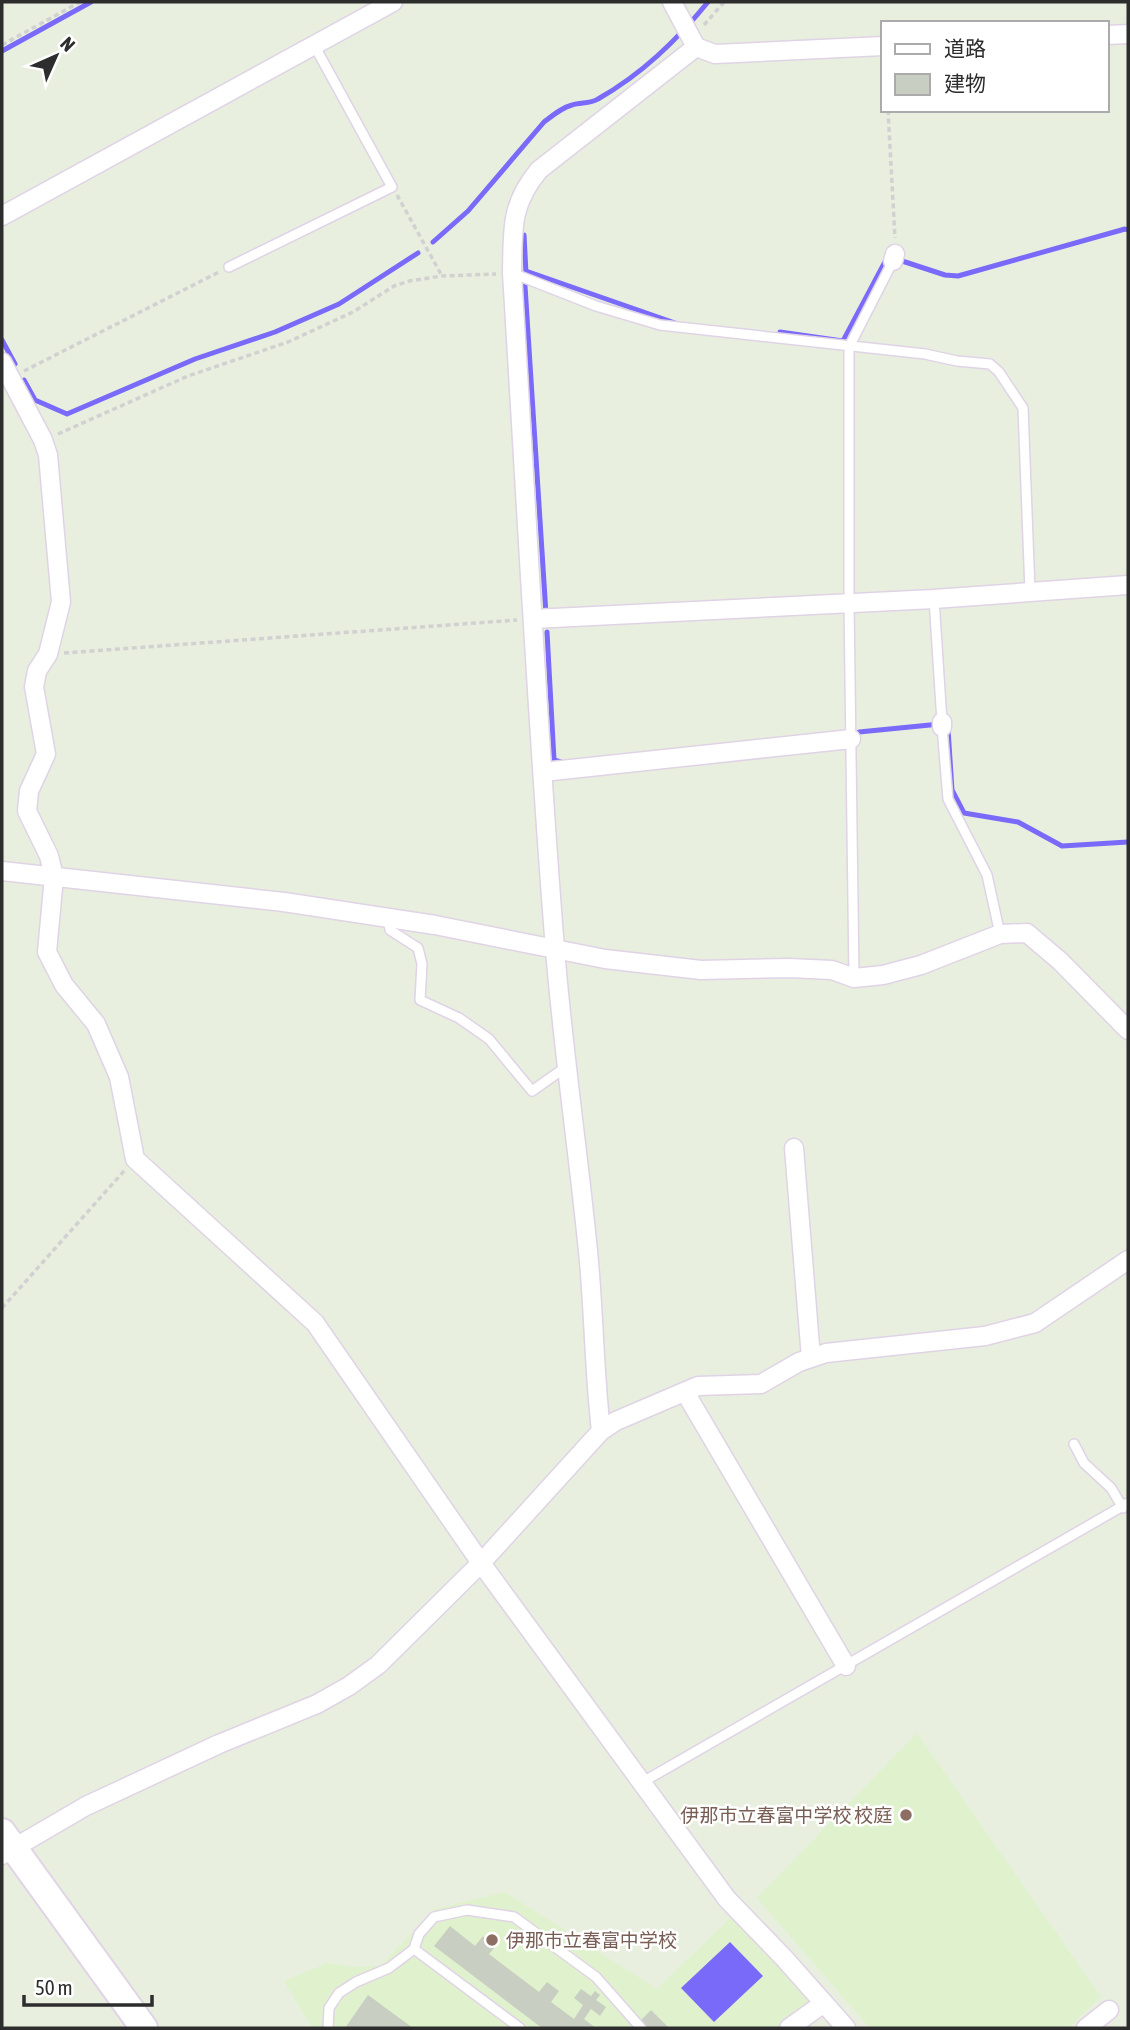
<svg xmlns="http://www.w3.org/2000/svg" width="1130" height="2030" viewBox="0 0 1130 2030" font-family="'Asap Condensed','Noto Sans JP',sans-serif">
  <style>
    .education { fill: #dff2cd }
    .water { fill: #7a6af9 }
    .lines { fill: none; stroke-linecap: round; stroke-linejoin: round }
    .stream { stroke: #7a6af9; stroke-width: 5 }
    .building { fill: #c8cec1 }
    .lane-casing { stroke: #e0d3e6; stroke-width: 12 }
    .street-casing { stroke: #e0d3e6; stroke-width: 21 }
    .secondary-casing { stroke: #e0d3e6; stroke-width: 30 }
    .path { stroke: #d1d1d1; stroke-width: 3.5; stroke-dasharray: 5 3.5; stroke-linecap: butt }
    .lane { stroke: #fff; stroke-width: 9 }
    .street { stroke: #fff; stroke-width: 18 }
    .secondary { stroke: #fff; stroke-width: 26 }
    .education-dot { fill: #8d6e63; stroke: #fff; stroke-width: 2.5 }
    .labels { text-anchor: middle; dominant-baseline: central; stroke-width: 5; stroke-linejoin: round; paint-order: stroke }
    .education-label { font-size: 19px; fill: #785e54; stroke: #fff; text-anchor: end }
  </style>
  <rect width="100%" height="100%" fill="#e8efdf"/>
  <path class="education" d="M 917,1733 L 1101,1997 L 1068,2028 L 870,2028 L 757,1898 Z
    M 505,1892 L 657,1989 L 731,1917 L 825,2015 L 806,2028 L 312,2028 L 284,1981 L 327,1963 L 356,1967 L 381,1965 L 435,1909 Z"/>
  <path class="water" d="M 730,1942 L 763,1976 L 714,2022 L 681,1988 Z"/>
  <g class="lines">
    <path class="stream" d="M 2,51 L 91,2
      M 524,235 L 526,273
      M 433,242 L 468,211 L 544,122 C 553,115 561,108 572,105 C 581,102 590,104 598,99 C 642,74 676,41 708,2
      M 896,259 L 945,275 L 958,276 L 1125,229 L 1128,230
      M 526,271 L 675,323
      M 525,286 L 546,614
      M 780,332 L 843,341 L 887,258
      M 2,340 L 15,364
      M 24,380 L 35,400 L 67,414 L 195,359 L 275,332 L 339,304 L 418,253
      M 547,632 L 554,760 L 561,762
      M 948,729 L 952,790 L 964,813 L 1018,822 L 1062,846 L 1128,842
      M 859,732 L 940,724"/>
  </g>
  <path class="building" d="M 450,1926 L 475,1946 L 483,1936 L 496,1946 L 489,1954 L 539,1992 L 547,1982 L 559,1991 L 551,2002 L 574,2019 L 583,2005 L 574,1998 L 581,1989 L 591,1996 L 595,1991 L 600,1995 L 596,2000 L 606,2007 L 600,2016 L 591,2009 L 584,2019 L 596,2028 L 542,2028 L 434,1946 Z
    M 368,1995 L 413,2028 L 345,2028 Z
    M 651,2010 L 669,2028 L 648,2028 L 641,2020 Z"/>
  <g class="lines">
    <defs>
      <path id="lane" d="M 229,267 L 392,187 L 314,45
        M 512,273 L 596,306 L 660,325 L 925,354 L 957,361 L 990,364 L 999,372 L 1023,408 L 1030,591
        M 934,599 L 942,722
        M 942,727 L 948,799 L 987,875 L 1000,934
        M 388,918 L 390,930 L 418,948 L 422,964 L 420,1000 L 459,1018 L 489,1039 L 532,1091 L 566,1067
        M 854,978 L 849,603 L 849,347 L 893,261
        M 1074,1444 L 1084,1463 L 1111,1488 L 1123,1508
        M 641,1783 L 1128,1503
        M 414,1949 L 520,2028
        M 328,2028 L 329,2008 L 339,1993 L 356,1982 L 389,1968 L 414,1949 L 419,1934 L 434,1917 L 467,1910 L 514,1917 L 596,1977 L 641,2028"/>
      <path id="street" d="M 672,2 L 696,47 L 715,54 L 883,46
        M 1107,35 L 1128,34
        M 2,216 L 393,2
        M 893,261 L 895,254
        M 2,362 L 43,440 L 48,455 L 61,602 L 48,654 L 37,671 L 34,687 L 46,754 L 29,791 L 27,811 L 49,856 L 54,877 L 47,952 L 64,985 L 96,1024 L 119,1077 L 135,1159 L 315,1323 L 481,1563 L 727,1899 L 784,1958 L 846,2028
        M 533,619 L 934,599 L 1128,585
        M 942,722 L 942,727
        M 543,772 L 851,739
        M 2,871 L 284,902 L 435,925 L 605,959 L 701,970 L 789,968 L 832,970 L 854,978 L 883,975 L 921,965 L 1000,934 L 1027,933 L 1060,961 L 1128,1030
        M 794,1148 L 811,1358
        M 685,1392 L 846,1666
        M 601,1431 C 594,1371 594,1311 588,1251 C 578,1150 563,1050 555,949 C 537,724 526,498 512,273 C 513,229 510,205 539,170 L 696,47
        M 2,1855 L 86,1806 L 219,1744 L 317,1704 L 349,1686 L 378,1665 L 481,1563 L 601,1431 L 616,1421 L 698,1386 L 761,1384 L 799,1362 L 826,1353 L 985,1336 L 1035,1323 L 1128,1260
        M 789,2028 L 824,2003
        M 1086,2028 L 1109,2010"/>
      <path id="secondary" d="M 2,1832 L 144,2028"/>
    </defs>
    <use href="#lane" class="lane-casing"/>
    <use href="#street" class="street-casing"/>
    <use href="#secondary" class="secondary-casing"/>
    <path class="path" d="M 704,25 L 724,2
      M 2,45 L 80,2
      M 888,110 L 895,238
      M 397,195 L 442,276
      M 24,371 L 221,271
      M 58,434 L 188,376 L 288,342 L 353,312 L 394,286 L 409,281 L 442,276 L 496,274
      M 64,653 L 517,620
      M 2,1308 L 124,1171"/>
    <use href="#lane" class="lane"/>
    <use href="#street" class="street"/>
    <use href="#secondary" class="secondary"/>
  </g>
  <g class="education-dot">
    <circle cx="906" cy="1815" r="7"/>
    <circle cx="492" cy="1940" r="7"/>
  </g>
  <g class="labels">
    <g class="education-label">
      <text x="892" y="1815">伊那市立春富中学校 校庭</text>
      <text x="506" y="1940" text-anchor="start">伊那市立春富中学校</text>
    </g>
  </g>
  <rect width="1130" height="2030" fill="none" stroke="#2d2d2d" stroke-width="7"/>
  <rect x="881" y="21" width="228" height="91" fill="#ffffff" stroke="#ababab" stroke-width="2"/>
  <rect x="895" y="44" width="35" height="10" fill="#ffffff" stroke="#ababab" stroke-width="2"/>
  <text x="944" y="56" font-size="21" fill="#2d2d2d">道路</text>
  <rect x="895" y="74" width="35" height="21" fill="#c8cec1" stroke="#ababab" stroke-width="2"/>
  <text x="944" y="91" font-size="21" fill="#2d2d2d">建物</text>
  <g transform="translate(56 56) rotate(45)" stroke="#ffffff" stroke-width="5" paint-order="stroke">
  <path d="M0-5L12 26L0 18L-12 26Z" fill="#2d2d2d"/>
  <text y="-10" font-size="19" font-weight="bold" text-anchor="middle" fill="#2d2d2d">N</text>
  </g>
  <path d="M24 1995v10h128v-10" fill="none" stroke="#2d2d2d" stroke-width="3.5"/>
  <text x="35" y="1995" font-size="21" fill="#2d2d2d" stroke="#ffffff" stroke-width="5" paint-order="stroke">50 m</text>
</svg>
